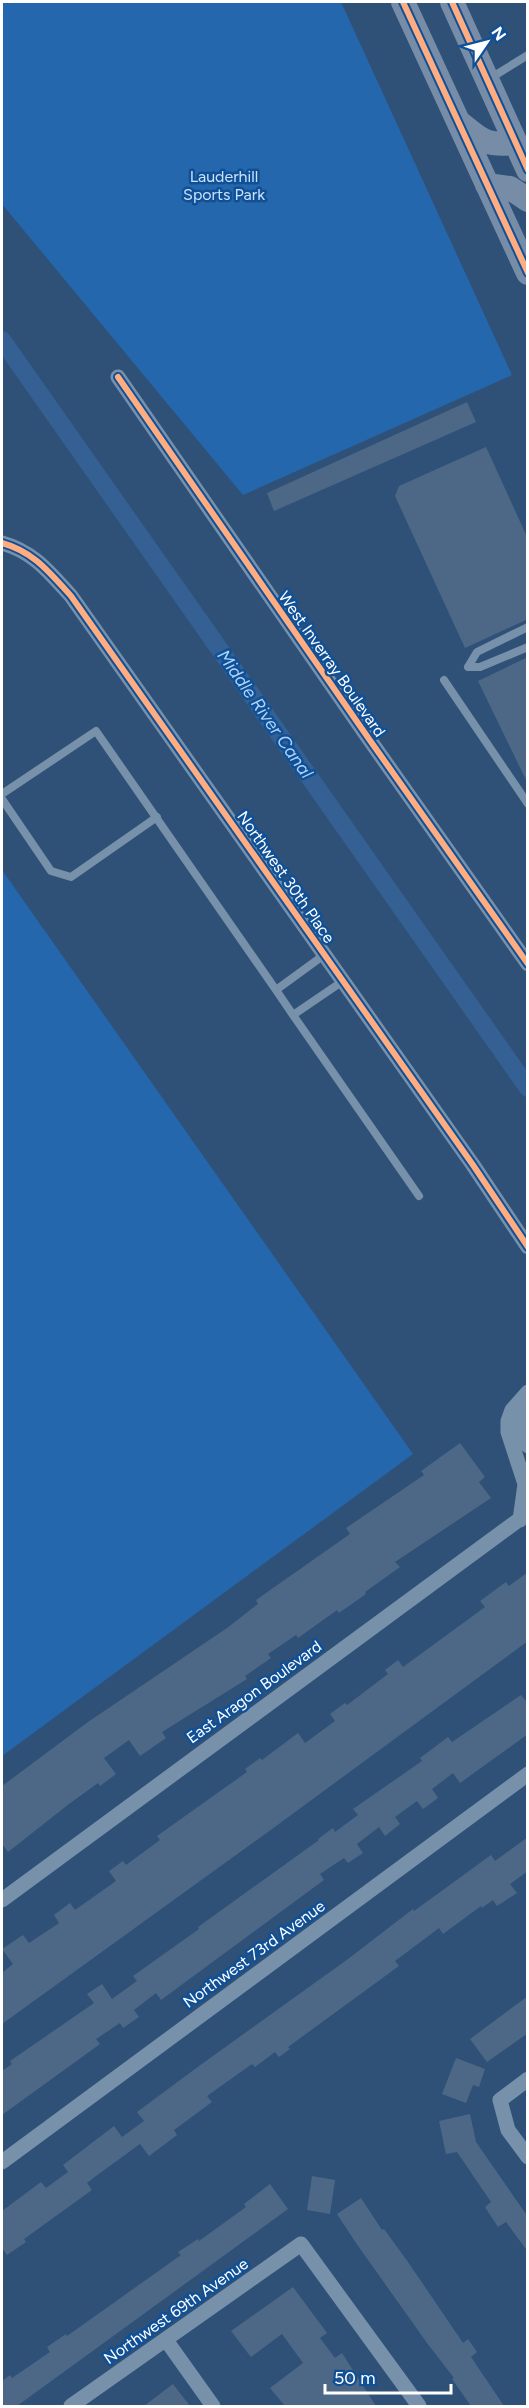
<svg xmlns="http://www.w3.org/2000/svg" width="529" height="2408" viewBox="0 0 529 2408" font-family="Figtree,sans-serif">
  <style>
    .green { fill: #2567ad }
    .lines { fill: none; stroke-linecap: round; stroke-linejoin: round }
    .canal { stroke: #346093; stroke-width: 18 }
    .building { fill: #4d6886 }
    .lane { stroke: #7891aa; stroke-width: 8 }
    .street { stroke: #7891aa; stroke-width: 15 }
    .primary { stroke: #778da7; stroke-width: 24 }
    .cycleway-casing { stroke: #105096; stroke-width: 10 }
    .cycleway { stroke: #ffac80; stroke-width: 6 }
    .labels { text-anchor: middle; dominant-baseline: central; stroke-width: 5; stroke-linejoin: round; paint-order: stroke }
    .park-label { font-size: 16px; fill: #c8e2fe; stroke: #105096 }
    .street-label { font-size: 16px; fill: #fff; stroke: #105096 }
    .water-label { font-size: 18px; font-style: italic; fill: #acd3fb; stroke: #105096 }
  </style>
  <rect width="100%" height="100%" fill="#2f5177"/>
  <path class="green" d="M 2,2 L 341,2 L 512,375 L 243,495 L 2,204 Z
    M 2,870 L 413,1454 L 2,1756 Z"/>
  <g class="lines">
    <path class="canal" d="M 2,340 L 528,1088"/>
  </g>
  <path class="building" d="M 467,402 L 476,422 L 274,511 L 267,493 Z
    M 486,447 L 528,539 L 528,619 L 465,648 L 395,496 L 399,486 Z
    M 528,657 L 528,784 L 478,681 Z
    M 460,1443 L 485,1477 L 479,1482 L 491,1498 L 395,1562 L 400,1567 L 365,1592 L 366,1594 L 339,1613 L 337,1610 L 298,1638 L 296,1635 L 268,1654 L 271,1658 L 245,1676 L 247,1679 L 162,1732 L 166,1738 L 140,1756 L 129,1740 L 104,1758 L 116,1774 L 100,1786 L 98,1783 L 69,1804 L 8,1852 L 2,1844 L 2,1786 L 88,1722 L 227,1628 L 258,1604 L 256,1600 L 350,1534 L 346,1528 L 424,1475 L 421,1471 Z
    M 528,1572 L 528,1641 L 272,1829 L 2,2024 L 2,1973 L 13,1964 L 2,1949 L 23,1935 L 29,1943 L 59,1923 L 54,1915 L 70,1903 L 75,1910 L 116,1881 L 109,1871 L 123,1861 L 126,1865 L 160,1840 L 157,1836 L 247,1772 L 245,1769 L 260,1758 L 262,1760 L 298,1733 L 305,1743 L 335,1721 L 330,1714 L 345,1703 L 347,1705 L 388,1674 L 385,1670 L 398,1660 L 403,1667 L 485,1607 L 480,1601 L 506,1582 L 509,1586 Z
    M 521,1695 L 528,1703 L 528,1734 L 460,1783 L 453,1773 L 432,1789 L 438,1798 L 423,1809 L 417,1801 L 395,1817 L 400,1824 L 385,1836 L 379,1827 L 357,1844 L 363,1853 L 348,1863 L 344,1858 L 320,1874 L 324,1880 L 161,2000 L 156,1993 L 134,2010 L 139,2017 L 123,2028 L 120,2023 L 96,2039 L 100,2044 L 2,2115 L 2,2071 L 12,2064 L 10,2061 L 94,2003 L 87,1994 L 102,1984 L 112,1999 L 137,1981 L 133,1976 L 199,1929 L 198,1927 L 319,1840 L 318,1839 L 333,1828 L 335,1832 L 358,1815 L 353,1809 L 422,1761 L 420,1758 L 448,1737 L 452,1742 Z
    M 528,1837 L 528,1871 L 510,1884 L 517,1893 L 497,1906 L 493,1900 L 482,1908 L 481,1906 L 443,1934 L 439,1928 L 395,1961 L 399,1966 L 288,2047 L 290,2049 L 279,2057 L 275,2052 L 255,2067 L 252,2064 L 207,2096 L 212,2102 L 174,2130 L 177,2135 L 149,2156 L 140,2144 L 96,2176 L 87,2183 L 92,2190 L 24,2239 L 26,2242 L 7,2255 L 2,2248 L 2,2211 L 41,2182 L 46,2188 L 68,2172 L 63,2165 L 114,2126 L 122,2137 L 144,2121 L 137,2112 L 199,2066 L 348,1959 L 413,1909 L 414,1911 L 491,1855 L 495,1861 Z
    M 528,1996 L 528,2033 L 487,2062 L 470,2039 Z
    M 456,2058 L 485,2069 L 479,2087 L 473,2085 L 466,2103 L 442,2094 Z
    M 470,2114 L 476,2142 L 528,2217 L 528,2252 L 506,2222 L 498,2227 L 485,2207 L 491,2202 L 457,2152 L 446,2154 L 439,2121 Z
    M 312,2176 L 335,2180 L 330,2214 L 307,2210 Z
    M 270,2184 L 288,2209 L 17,2406 L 2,2406 L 2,2381 L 10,2375 L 12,2378 L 50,2352 L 47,2347 L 66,2334 L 67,2336 L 181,2255 L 178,2252 L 198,2239 L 199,2241 L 246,2207 L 244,2204 Z
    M 361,2198 L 382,2230 L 384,2229 L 408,2262 L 463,2343 L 468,2339 L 477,2352 L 471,2357 L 504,2406 L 471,2406 L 452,2379 L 454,2378 L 427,2343 L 356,2243 L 337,2214 Z
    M 293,2287 L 327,2333 L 320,2338 L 335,2358 L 342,2353 L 376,2406 L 285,2406 L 270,2388 L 303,2363 L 282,2334 L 251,2357 L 231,2331 Z
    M 173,2384 L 190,2406 L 144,2406 Z"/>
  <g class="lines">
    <path class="lane" d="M 489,79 L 528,55
      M 468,667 L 477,652 L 528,627
      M 468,667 L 480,667 L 528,647
      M 444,680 L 528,804
      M 2,794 L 96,731 L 276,990
      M 2,799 L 51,871 L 71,877 L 157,817
      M 343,981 L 293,1015 L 419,1196
      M 293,1015 L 276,990 L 324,955"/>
    <path class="street" d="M 118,377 L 369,739 L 528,964
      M 2,543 C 34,552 49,572 71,596 L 473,1165 L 528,1247
      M 528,1406 L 519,1426 L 518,1434 L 528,1446
      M 520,1520 L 525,1484 L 508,1432 L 508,1421 L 512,1410 L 528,1392
      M 2,1900 L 528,1513
      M 528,2079 L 500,2100 L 508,2130 L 528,2157
      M 2,2162 L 528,1774
      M 166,2340 L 213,2406
      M 71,2406 L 301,2244 L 419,2406"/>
    <path class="primary" d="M 403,2 L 528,273
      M 452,2 L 528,170
      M 459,122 C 481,140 485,146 515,143
      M 487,185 L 510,188 L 528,200"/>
    <defs>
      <path id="cycleway" d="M 403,2 L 528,273
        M 452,2 L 528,170
        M 118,377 L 369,739 L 528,964
        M 2,543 C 34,552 49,572 71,596 L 473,1165 L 528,1247"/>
    </defs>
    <use href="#cycleway" class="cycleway-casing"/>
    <use href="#cycleway" class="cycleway"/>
  </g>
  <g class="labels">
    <g class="park-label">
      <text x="224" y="176">Lauderhill<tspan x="224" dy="18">Sports Park</tspan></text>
    </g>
    <g class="street-label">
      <text transform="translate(332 664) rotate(55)">West Inverray Boulevard</text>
      <text transform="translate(286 877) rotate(55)">Northwest 30th Place</text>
      <text transform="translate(254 1692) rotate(-36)">East Aragon Boulevard</text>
      <text transform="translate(254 1954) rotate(-36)">Northwest 73rd Avenue</text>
      <text transform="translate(176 2311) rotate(-35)">Northwest 69th Avenue</text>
    </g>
    <g class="water-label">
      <text transform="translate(265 714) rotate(55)">Middle River Canal</text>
    </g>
  </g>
  <rect width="529" height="2408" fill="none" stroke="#ffffff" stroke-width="6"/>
  <g transform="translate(487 42) rotate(55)" stroke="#105096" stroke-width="4.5" paint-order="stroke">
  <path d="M0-4.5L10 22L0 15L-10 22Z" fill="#ffffff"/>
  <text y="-9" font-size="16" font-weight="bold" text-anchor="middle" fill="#ffffff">N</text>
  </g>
  <path d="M325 2384v9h126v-9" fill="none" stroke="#ffffff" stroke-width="3"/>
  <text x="334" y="2384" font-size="18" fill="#ffffff" stroke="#105096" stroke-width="4.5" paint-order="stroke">50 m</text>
</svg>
